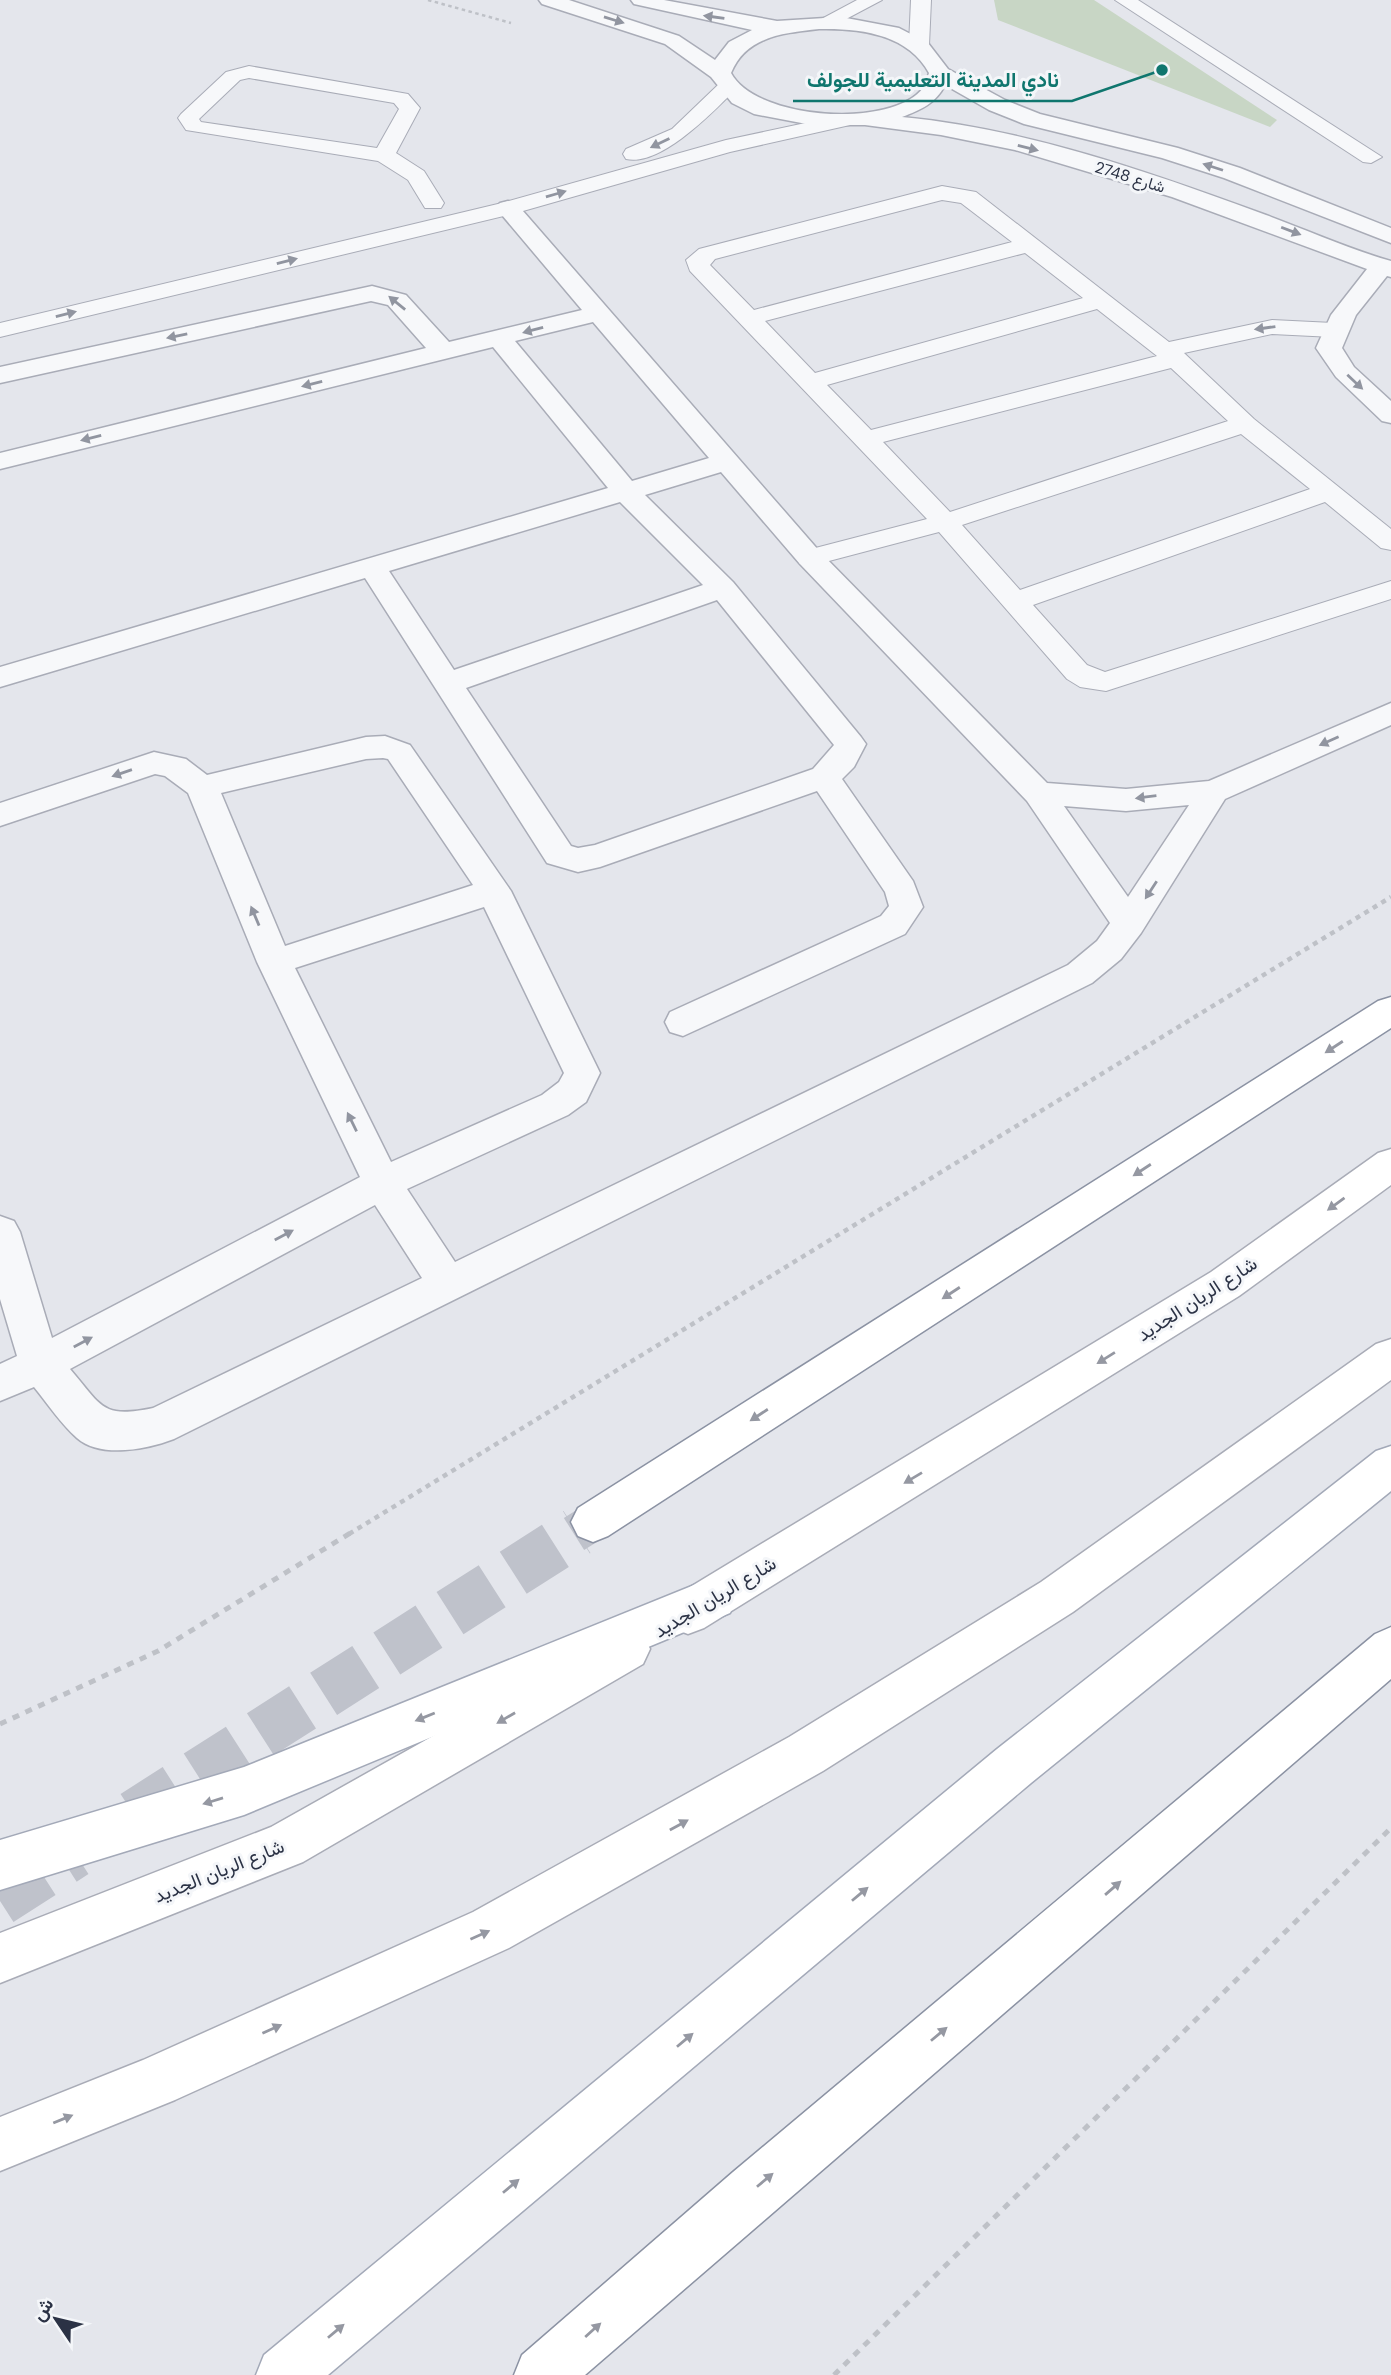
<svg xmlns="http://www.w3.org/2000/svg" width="1391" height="2375" viewBox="0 0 1391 2375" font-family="'DM Sans',Vazirmatn,sans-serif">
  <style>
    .green { fill: #c8d6c5 }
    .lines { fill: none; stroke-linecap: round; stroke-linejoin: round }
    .highway-tunnel-far1 { stroke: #bfc2cb; stroke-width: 38; stroke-dasharray: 38 19; stroke-linecap: butt }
    .highway-tunnel { stroke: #bfc2cb; stroke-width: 50; stroke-dasharray: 50 25; stroke-linecap: butt }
    .lane-casing { stroke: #a9acb7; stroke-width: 2 }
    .street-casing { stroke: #a9acb7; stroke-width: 3 }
    .secondary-casing { stroke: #a9acb7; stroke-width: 3 }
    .primary-casing { stroke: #a3a9b8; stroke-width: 3 }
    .highway-casing { stroke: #8b92a3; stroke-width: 3 }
    .path-far2 { stroke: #bec1c7; stroke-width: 2.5; stroke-dasharray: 3.5 3.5; stroke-linecap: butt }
    .path-far1 { stroke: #bec1c7; stroke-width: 4.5; stroke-dasharray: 5 5; stroke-linecap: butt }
    .path { stroke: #bec1c7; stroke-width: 5; stroke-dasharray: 7 7; stroke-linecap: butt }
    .lane { fill: #f7f8fa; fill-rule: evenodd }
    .street { fill: #f7f8fa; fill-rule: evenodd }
    .secondary { fill: #fff; fill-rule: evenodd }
    .primary { fill: #fff; fill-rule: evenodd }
    .highway { fill: #fff; fill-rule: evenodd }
    .oneway { fill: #9195a0 }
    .oneway2 { fill: #9598a2 }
    .labels { text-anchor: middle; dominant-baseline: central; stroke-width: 6; stroke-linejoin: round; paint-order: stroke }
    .far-street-label { font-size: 16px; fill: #2b3245; stroke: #f4f6f9 }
    .street-label { font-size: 19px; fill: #2b3245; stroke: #f4f6f9 }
    .leader { fill: none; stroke: #0f766e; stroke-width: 2.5 }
    .callout-dot { fill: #0f766e; stroke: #f4f6f9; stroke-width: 2.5 }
    .callout-label { font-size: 21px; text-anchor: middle; font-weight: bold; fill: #0f766e; stroke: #f4f6f9; stroke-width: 6; stroke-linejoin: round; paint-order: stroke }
  </style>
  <rect width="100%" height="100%" fill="#e4e6ec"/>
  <path class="green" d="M 994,0 L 1094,0 L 1277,120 L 1270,127 L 998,20 Z"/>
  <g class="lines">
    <path class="highway-tunnel-far1" d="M 574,1534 L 593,1522"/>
    <path class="highway-tunnel" d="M 134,1815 L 577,1532
      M 0,1901 L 75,1853"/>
    <defs>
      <path id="lane" d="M 857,0 L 882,0 L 831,27 L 824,29 L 814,23 Z
        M 911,0 L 931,0 L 929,45 L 919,51 L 909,45 Z
        M 1115,0 L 1138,0 L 1382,157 L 1371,163 L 1363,162 Z
        M 249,66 L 408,94 L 420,108 L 396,153 L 424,171 L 444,203 L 441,208 L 425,208 L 408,180 L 378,161 L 186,130 L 178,118 L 181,114 L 226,72 ZM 249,78 L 394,103 L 399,109 L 377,148 L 201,122 L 199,119 L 240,80 Z
        M 727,81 L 734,83 L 737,87 L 734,91 C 712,113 660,167 626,159 L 623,154 L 626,149 L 672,129 L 720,83 Z
        M 843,115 L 853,121 L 850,125 L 730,152 L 516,213 L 0,337 L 0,323 L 502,203 L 726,140 Z
        M 942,186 L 976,192 L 1169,342 L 1272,320 L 1333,323 L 1341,325 L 1345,330 L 1341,335 L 1333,337 L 1272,334 L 1184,353 L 1254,419 L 1391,529 L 1391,550 L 1381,548 L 1325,502 L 1033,605 L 1087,665 L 1105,672 L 1391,581 L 1391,599 L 1106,691 L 1080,687 L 1067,679 L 939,532 L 810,566 L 800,564 L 796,558 L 800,552 L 927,519 L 690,271 L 686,260 L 699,249 ZM 942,200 L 961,203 L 1012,242 L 754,310 L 710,265 L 715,259 ZM 1025,253 L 1083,298 L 815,373 L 765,321 ZM 1097,309 L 1157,356 L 871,430 L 827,385 ZM 1171,368 L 1228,421 L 950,512 L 883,442 ZM 1241,434 L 1310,489 L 1020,590 L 962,525 Z"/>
      <path id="street" d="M 539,0 L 569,0 L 679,36 L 715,60 L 729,42 L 752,30 L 634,4 L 631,0 L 664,0 L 777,21 L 841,17 L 899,28 L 928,43 L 948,69 L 1005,100 L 1040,114 L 1178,148 L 1240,168 L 1391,228 L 1391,243 L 1224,178 L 1162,158 L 1024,124 L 989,110 L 945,85 C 936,103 921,110 902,117 C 1027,129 1149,172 1266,215 C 1307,230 1348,249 1391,261 L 1391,277 L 1387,276 L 1356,315 L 1342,348 L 1354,367 L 1391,401 L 1391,423 L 1382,421 L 1336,377 L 1316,348 L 1331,315 L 1367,269 L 1172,197 L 1015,150 L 941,135 L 865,125 L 812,125 L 754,114 L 732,103 L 711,77 L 665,44 L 542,4 ZM 819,29 C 860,28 908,34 929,73 C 927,78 926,84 923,88 C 892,129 756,120 731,73 C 746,36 784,33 819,29 Z
        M 508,201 L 516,203 L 820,552 L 1047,783 L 1126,789 L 1209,781 L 1391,703 L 1391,725 L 1225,799 L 1141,933 L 1121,959 L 1092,983 L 174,1439 C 148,1449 101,1459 77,1438 C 61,1424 48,1404 34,1387 L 0,1401 L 0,1364 L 17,1356 L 0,1299 L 0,1216 L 14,1221 L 20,1232 L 52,1338 L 360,1177 L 257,962 L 188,793 L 165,776 L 155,774 L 0,826 L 0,803 L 154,752 L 186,759 L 207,775 L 366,737 L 385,736 L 410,745 L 511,891 L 600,1073 L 586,1102 L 568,1115 L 407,1189 L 455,1262 L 1068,965 L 1097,941 L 1110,923 L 1027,801 L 800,564 L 721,472 L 645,495 L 733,582 L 861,737 L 866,744 L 854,767 L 842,779 L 913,881 L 923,907 L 905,934 L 683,1036 L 670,1032 L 665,1022 L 670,1012 L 881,916 L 889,906 L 885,892 L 817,791 L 600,867 L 578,872 L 547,863 L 365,578 L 0,687 L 0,667 L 608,488 L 493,347 L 0,469 L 0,453 L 426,348 L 388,305 L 371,301 L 0,383 L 0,367 L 372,286 L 406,295 L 449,342 L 582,310 L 496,208 L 500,203 ZM 593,322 L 709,458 L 632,481 L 515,341 ZM 620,502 L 703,585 L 454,670 L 389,571 ZM 717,600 L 834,745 L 813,769 L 595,845 L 578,848 L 571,846 L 466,688 ZM 383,758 L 388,759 L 473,885 L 285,946 L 221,793 L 366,759 ZM 1189,805 L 1128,897 L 1064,806 L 1126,811 ZM 484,907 L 564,1073 L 559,1082 L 542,1095 L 391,1162 L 295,968 ZM 375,1205 L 422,1278 L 153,1408 C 101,1419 102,1406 70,1369 Z"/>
      <path id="secondary" d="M 1391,1149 L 1391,1185 L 1239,1296 L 704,1628 L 688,1634 L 672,1628 L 665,1613 L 672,1598 L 1211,1272 L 1378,1153 Z
        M 1391,1339 L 1391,1380 L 1073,1612 L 823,1771 L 509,1948 L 175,2100 L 0,2171 L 0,2117 L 143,2060 L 473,1912 L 789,1737 L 1041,1582 L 1376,1344 Z
        M 627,1627 L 643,1634 L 650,1649 L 643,1664 L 303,1862 L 0,1983 L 0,1933 L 271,1827 Z"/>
      <path id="primary" d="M 1391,1446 L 1391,1491 L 1031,1783 L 328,2375 L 256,2375 L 264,2355 L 997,1749 L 1376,1451 Z
        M 714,1577 L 730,1583 L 736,1598 L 730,1613 L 244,1815 L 0,1890 L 0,1840 L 244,1767 Z"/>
      <path id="highway" d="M 1391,997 L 1391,1028 L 608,1536 L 593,1542 L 578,1536 L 571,1522 L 578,1508 L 1378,1001 Z
        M 1391,1627 L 1391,1679 L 585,2375 L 514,2375 L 522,2355 L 733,2172 L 1375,1634 Z"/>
    </defs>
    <use href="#lane" class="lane-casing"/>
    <use href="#street" class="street-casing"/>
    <use href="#secondary" class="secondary-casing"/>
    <use href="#primary" class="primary-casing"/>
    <use href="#highway" class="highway-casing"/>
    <path class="path-far2" d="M 428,0 L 511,23"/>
    <path class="path-far1" d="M 349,1534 L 1391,897"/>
    <path class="path" d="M 0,1724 L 158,1651 L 352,1532
      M 834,2375 L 1391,1828"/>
    <use href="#lane" class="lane"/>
    <use href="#street" class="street"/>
    <use href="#secondary" class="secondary"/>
    <use href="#primary" class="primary"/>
    <use href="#highway" class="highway"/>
  </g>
  <defs><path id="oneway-solid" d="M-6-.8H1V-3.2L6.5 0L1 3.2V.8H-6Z" transform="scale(1.75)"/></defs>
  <g class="oneway">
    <use href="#oneway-solid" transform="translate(714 17) rotate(-172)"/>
    <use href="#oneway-solid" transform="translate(614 20) rotate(17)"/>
    <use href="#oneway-solid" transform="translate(660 143) rotate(154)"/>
    <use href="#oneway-solid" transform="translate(1028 148) rotate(14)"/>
    <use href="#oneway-solid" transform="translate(1213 167) rotate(-162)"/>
    <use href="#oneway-solid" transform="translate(556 194) rotate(-16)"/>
    <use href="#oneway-solid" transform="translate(1291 231) rotate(21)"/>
    <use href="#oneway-solid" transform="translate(287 261) rotate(-14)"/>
    <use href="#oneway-solid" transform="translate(397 303) rotate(-141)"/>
    <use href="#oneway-solid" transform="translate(66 314) rotate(-14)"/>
    <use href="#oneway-solid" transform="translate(1265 328) rotate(172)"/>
    <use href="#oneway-solid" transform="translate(533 330) rotate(165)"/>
    <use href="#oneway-solid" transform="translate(177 336) rotate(168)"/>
    <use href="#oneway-solid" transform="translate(1355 382) rotate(43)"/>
    <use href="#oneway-solid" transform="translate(312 384) rotate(166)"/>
    <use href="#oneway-solid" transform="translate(91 438) rotate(166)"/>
    <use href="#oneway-solid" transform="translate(1329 741) rotate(156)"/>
    <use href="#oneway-solid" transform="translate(122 773) rotate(161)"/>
    <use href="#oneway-solid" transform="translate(1146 797) rotate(173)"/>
    <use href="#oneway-solid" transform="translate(1151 890) rotate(123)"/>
    <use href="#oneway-solid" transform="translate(255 916) rotate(-113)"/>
    <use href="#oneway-solid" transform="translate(352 1122) rotate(-116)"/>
    <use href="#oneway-solid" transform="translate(284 1235) rotate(-28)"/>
    <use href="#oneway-solid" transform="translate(83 1342) rotate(-28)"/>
  </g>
  <g class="oneway2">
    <use href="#oneway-solid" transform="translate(1334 1047) rotate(147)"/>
    <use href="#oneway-solid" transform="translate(1142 1170) rotate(147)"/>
    <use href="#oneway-solid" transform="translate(1336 1204) rotate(144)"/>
    <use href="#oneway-solid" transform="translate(951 1293) rotate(147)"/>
    <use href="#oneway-solid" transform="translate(1106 1358) rotate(148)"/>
    <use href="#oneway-solid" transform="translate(759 1415) rotate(147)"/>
    <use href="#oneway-solid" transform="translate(913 1478) rotate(149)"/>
    <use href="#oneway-solid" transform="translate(425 1717) rotate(158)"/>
    <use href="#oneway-solid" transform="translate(506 1718) rotate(150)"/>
    <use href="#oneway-solid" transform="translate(213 1801) rotate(163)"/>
    <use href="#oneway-solid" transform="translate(679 1825) rotate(-29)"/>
    <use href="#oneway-solid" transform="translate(1113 1888) rotate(-41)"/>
    <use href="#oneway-solid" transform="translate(860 1894) rotate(-40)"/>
    <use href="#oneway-solid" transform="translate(480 1935) rotate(-24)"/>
    <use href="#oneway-solid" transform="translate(272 2029) rotate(-24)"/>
    <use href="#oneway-solid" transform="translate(939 2034) rotate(-40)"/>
    <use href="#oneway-solid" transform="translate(685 2040) rotate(-40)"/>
    <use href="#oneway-solid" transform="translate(63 2119) rotate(-22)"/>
    <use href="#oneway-solid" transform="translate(765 2180) rotate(-40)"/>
    <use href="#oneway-solid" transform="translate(511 2186) rotate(-40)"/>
    <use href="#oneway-solid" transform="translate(593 2330) rotate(-42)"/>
    <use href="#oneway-solid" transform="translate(336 2331) rotate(-40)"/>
  </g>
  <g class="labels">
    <g class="far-street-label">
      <text transform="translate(1130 177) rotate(17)">شارع 2748</text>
    </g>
    <g class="street-label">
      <text transform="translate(1197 1299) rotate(-33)">شارع الريان الجديد</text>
      <text transform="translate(715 1597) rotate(-31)">شارع الريان الجديد</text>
      <text transform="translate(219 1871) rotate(-22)">شارع الريان الجديد</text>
    </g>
  </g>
  <path class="leader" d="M1162 70L1072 101H793"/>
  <circle class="callout-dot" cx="1162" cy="70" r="7"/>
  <g class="callout-label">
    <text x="933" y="87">نادي المدينة التعليمية للجولف</text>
  </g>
  <g transform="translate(56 2319) rotate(305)" stroke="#f4f6f9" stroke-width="5" paint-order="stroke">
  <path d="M0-5L12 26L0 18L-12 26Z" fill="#2b3245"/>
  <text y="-10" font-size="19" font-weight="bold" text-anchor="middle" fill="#2b3245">ش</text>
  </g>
</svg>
